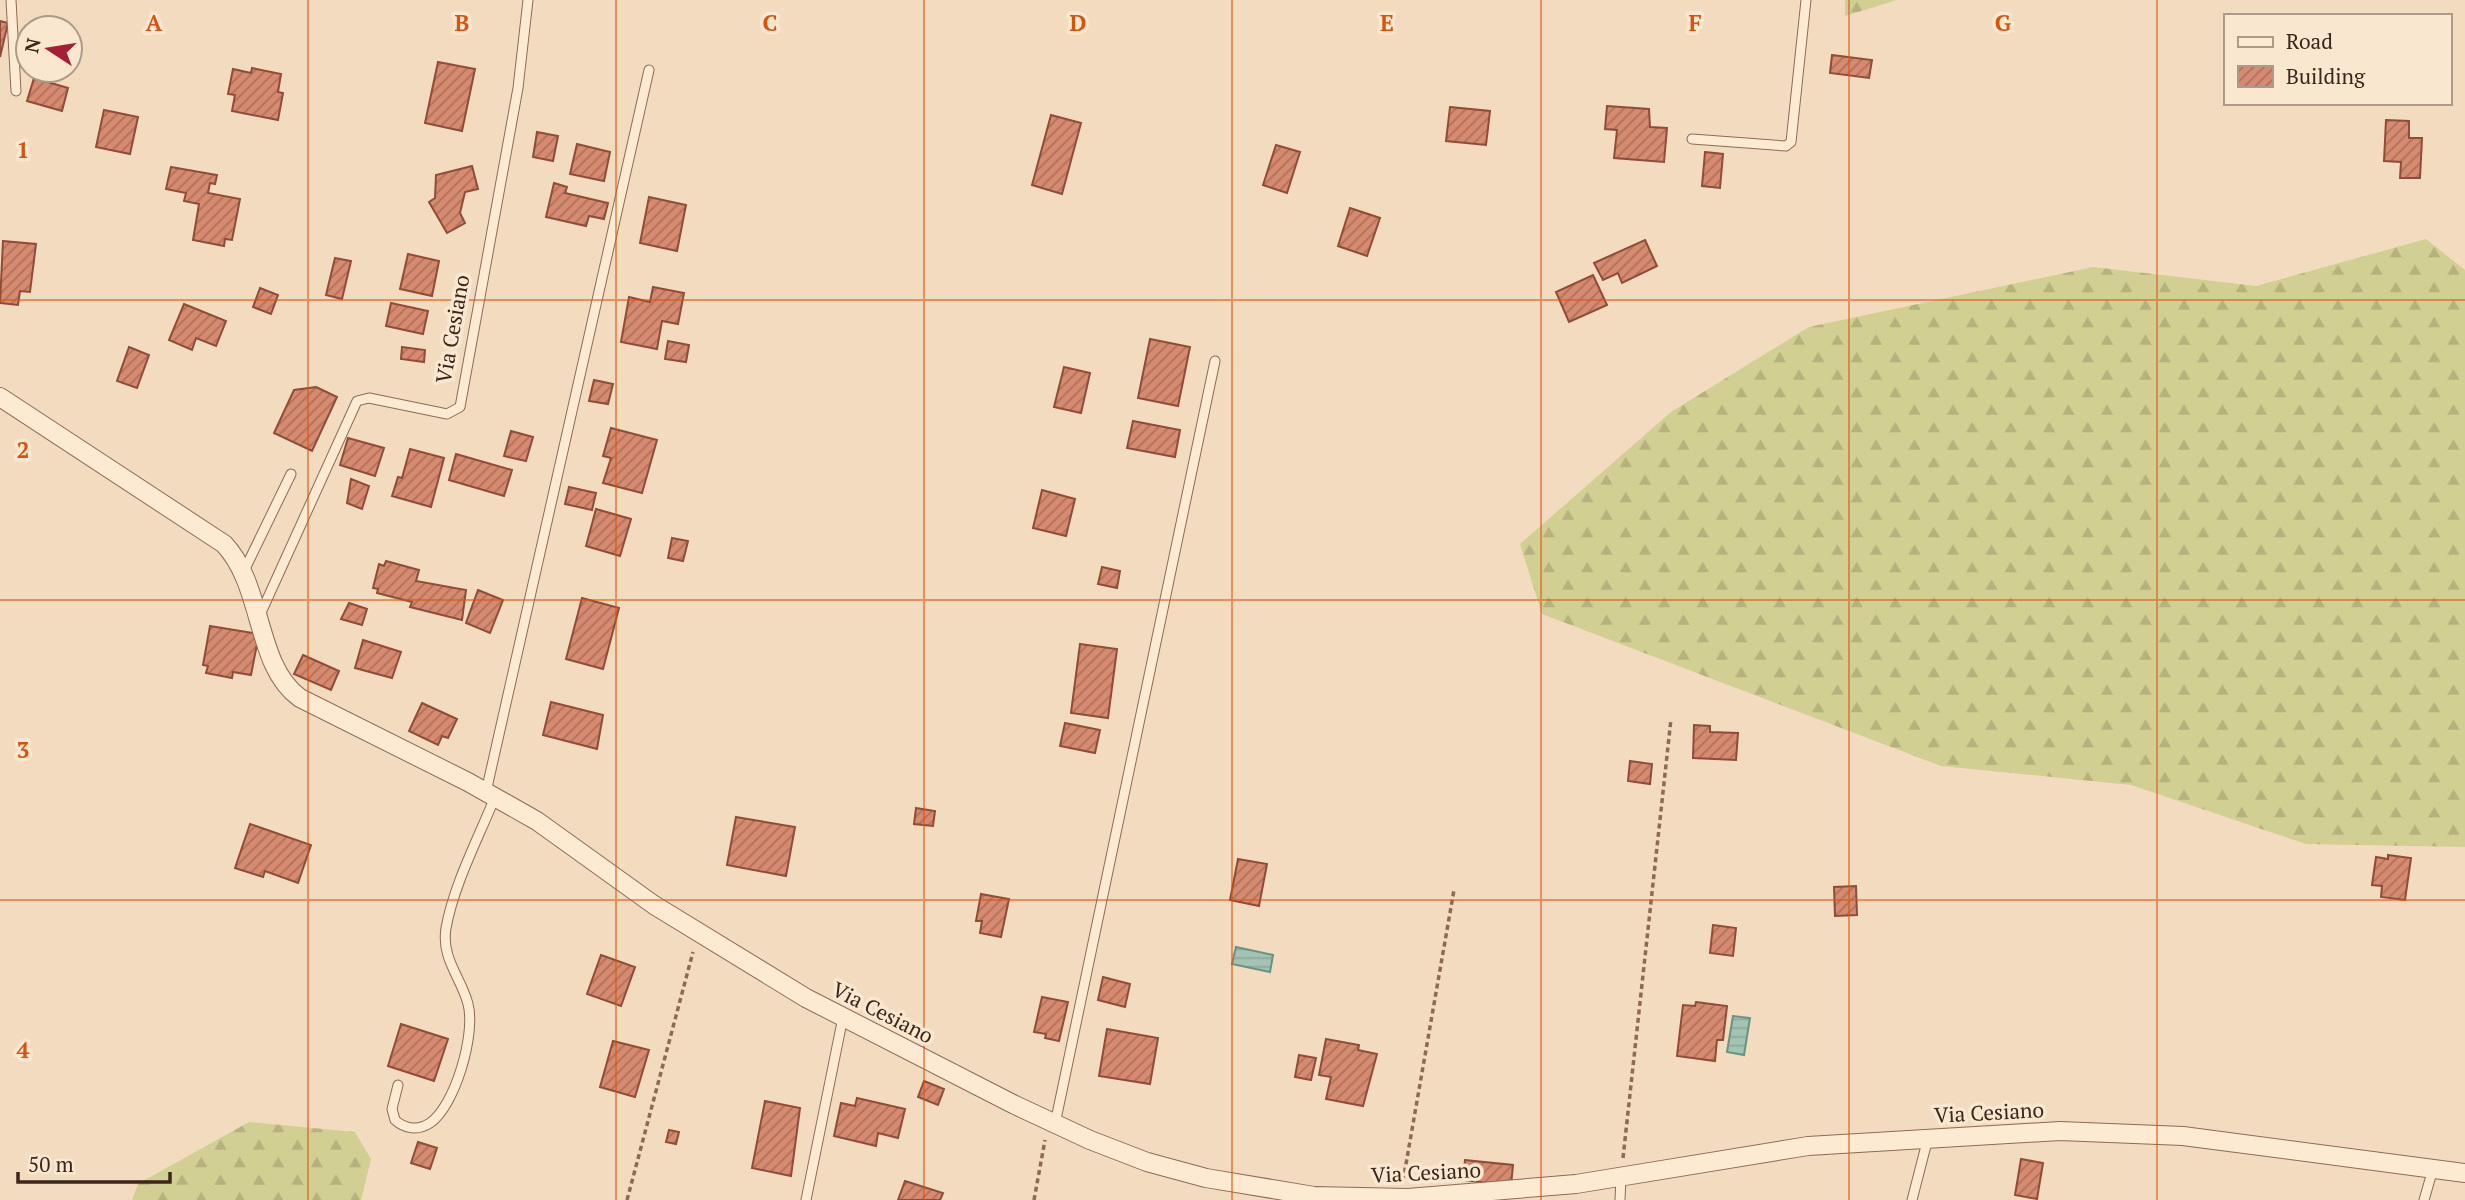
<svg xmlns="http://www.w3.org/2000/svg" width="2465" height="1200" viewBox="0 0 2465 1200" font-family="'PT Serif',serif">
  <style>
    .forest { fill: url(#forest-firs) }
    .water { fill: url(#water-rules); stroke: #689482; stroke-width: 2 }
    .building { fill: url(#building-hatch); stroke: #904c38; stroke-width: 2 }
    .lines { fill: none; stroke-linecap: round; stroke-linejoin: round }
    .service-casing { stroke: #8e6a55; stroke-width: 11 }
    .minor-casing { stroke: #8e6a55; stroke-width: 20 }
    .path { stroke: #8e6a55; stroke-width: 3.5; stroke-dasharray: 5 3.5; stroke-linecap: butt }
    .service { stroke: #fdead3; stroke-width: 9 }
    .minor { stroke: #fdead3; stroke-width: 18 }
    .grid { fill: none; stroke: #d7540e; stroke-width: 2; stroke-opacity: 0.55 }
    .labels { text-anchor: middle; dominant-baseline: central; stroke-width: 7; stroke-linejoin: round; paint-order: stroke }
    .street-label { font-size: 21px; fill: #3c261b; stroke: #f9e7d0 }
    .grid-label { font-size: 23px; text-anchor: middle; font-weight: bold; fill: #d7540e; stroke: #f9e7d0; stroke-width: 7; stroke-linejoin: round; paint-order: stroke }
  </style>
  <defs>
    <pattern id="forest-firs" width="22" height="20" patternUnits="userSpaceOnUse" patternTransform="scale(1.75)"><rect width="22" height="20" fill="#d2cf92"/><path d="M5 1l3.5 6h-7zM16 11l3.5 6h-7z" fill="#b5b27d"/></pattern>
    <pattern id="water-rules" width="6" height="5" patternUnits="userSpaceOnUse" patternTransform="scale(1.75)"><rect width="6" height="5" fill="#a3c4b5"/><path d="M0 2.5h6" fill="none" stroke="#8da89b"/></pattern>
    <pattern id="building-hatch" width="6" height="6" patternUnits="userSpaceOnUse" patternTransform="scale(1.75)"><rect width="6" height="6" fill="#d68a70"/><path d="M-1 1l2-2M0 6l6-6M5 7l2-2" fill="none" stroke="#af715b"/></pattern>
  </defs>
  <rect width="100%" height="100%" fill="#f3dbbf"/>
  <path class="forest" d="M 1845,0 L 1897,0 L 1845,16 Z
    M 2426,239 L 2465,270 L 2465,847 L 2306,844 L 2131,785 L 1941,766 L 1542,614 L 1520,544 L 1671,412 L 1809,327 L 2093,267 L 2256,286 Z
    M 249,1122 L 355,1132 L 371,1159 L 361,1200 L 132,1200 L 138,1184 Z"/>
  <path class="water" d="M 1236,947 L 1273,955 L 1270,972 L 1232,964 Z
    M 1733,1016 L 1750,1018 L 1744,1055 L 1727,1052 Z"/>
  <path class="building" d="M 0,21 L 8,23 L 0,57 Z
    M 1832,55 L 1872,60 L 1869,78 L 1830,73 Z
    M 438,62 L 475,69 L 462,131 L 425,123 Z
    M 252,68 L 281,74 L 278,92 L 283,93 L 278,120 L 232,111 L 235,95 L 228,94 L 233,69 L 251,73 Z
    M 34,78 L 68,88 L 62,111 L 27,101 Z
    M 1607,106 L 1649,109 L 1650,127 L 1667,128 L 1664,162 L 1614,158 L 1617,130 L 1605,129 Z
    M 1450,107 L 1490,111 L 1486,145 L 1446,141 Z
    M 104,110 L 138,117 L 130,154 L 96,147 Z
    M 1051,115 L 1081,123 L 1062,194 L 1032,185 Z
    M 2386,120 L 2409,121 L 2409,138 L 2422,138 L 2420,178 L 2400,178 L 2401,162 L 2384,161 Z
    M 537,132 L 558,136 L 553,161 L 533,157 Z
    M 577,144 L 610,152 L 604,181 L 570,174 Z
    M 1276,145 L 1300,152 L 1287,193 L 1263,185 Z
    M 1705,152 L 1723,154 L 1720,188 L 1702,186 Z
    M 472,166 L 478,189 L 465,192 L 460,213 L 465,223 L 447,233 L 429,202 L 435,198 L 436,175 Z
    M 171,167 L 217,175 L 215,184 L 210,183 L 208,193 L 240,199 L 232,240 L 225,239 L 224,246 L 193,240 L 199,204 L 184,201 L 186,193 L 166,189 Z
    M 554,183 L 567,187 L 565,193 L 608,203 L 604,219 L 589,216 L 586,226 L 546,217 Z
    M 649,197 L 686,205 L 677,251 L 640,243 Z
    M 1350,208 L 1380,218 L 1367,256 L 1338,246 Z
    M 1645,240 L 1657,266 L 1622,283 L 1618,273 L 1603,280 L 1594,263 Z
    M 3,241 L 36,244 L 30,292 L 20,291 L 18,305 L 0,303 Z
    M 408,254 L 439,261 L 432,296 L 400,289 Z
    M 335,258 L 351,261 L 342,299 L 326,295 Z
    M 1593,275 L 1607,305 L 1569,322 L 1556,292 Z
    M 653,287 L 684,293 L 678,324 L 662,321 L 657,349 L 621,342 L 629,297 L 650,302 Z
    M 260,288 L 278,295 L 271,314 L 253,307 Z
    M 391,303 L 428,311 L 423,334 L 386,326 Z
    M 184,304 L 226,321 L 216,346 L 196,338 L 192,350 L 169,340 Z
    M 1150,339 L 1190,347 L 1178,406 L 1138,398 Z
    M 668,341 L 689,345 L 686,362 L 665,359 Z
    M 129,347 L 149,355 L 137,388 L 117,381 Z
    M 402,347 L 425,350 L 424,362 L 401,359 Z
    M 1064,367 L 1090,373 L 1081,413 L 1054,407 Z
    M 594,380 L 613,384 L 608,404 L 589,401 Z
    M 316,387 L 337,397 L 312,451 L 274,433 L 294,390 Z
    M 1133,421 L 1180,430 L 1175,457 L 1127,448 Z
    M 611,428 L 657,440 L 642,493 L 603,483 L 611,458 L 603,456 Z
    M 511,431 L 533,437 L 526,461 L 504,456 Z
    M 348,438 L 384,448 L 375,476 L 340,465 Z
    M 410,449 L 444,458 L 431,507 L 392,496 L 398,477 L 402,478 Z
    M 456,454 L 512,470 L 504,496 L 449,480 Z
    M 351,479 L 369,486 L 362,509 L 347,503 Z
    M 569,487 L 596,493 L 592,510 L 565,504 Z
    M 1042,490 L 1075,499 L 1066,536 L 1033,528 Z
    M 596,509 L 631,519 L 620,556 L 586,546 Z
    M 672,538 L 688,541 L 683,561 L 668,558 Z
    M 386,561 L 419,570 L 416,581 L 466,590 L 462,620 L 410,607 L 412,602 L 377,593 L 378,589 L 373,588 L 379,564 L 384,566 Z
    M 1102,567 L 1120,571 L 1117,588 L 1098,584 Z
    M 478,590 L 503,600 L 490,633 L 466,623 Z
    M 582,598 L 619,608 L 603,669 L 566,659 Z
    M 349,603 L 367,609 L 362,625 L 341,619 Z
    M 210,626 L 259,634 L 251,675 L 233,672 L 232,678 L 206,673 L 208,666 L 203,665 Z
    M 363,640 L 401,652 L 392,678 L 355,668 Z
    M 1080,644 L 1117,649 L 1108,718 L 1071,713 Z
    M 303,655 L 339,671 L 331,690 L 294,674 Z
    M 551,702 L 603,715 L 597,749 L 543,735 Z
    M 422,703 L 457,719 L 448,738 L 442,736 L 438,745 L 409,731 Z
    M 1065,723 L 1100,730 L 1095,753 L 1060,746 Z
    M 1694,725 L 1710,726 L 1710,732 L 1738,733 L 1736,760 L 1693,758 Z
    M 1630,761 L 1652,764 L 1650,784 L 1628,781 Z
    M 916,808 L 935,811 L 933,826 L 914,824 Z
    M 736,817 L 795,827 L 786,876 L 727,865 Z
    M 250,824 L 311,845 L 298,883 L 265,871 L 263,877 L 235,868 Z
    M 2388,855 L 2411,858 L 2405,900 L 2381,897 L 2382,886 L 2372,885 L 2376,857 L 2388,859 Z
    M 1238,859 L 1267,864 L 1259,906 L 1230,900 Z
    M 1856,886 L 1857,915 L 1835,916 L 1834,887 Z
    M 981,894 L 1009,899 L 1001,937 L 980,933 L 982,921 L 976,921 Z
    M 1713,925 L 1736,928 L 1733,956 L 1710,953 Z
    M 601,955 L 635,967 L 621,1006 L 587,994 Z
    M 1103,977 L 1130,984 L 1125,1007 L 1098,1000 Z
    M 1042,997 L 1068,1002 L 1059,1041 L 1045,1038 L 1046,1034 L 1034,1032 Z
    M 1696,1002 L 1727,1006 L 1723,1040 L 1717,1040 L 1715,1061 L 1677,1056 L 1683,1005 L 1695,1006 Z
    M 401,1024 L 448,1039 L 434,1081 L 388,1066 Z
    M 1107,1029 L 1158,1038 L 1150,1084 L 1099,1076 Z
    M 1326,1039 L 1359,1045 L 1358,1050 L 1377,1054 L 1363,1106 L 1326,1099 L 1331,1077 L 1319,1075 Z
    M 613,1041 L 649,1050 L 635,1097 L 600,1087 Z
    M 1299,1055 L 1316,1058 L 1311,1080 L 1295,1077 Z
    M 924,1081 L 944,1089 L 938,1105 L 918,1097 Z
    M 857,1098 L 905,1109 L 898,1138 L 878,1133 L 876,1146 L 834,1136 L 841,1103 L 855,1106 Z
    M 765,1101 L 800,1108 L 791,1176 L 752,1168 Z
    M 669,1130 L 679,1132 L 676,1144 L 666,1142 Z
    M 418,1142 L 437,1148 L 430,1169 L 411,1163 Z
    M 2021,1159 L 2043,1163 L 2037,1199 L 2015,1195 Z
    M 1465,1160 L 1513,1165 L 1511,1186 L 1463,1180 Z
    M 905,1181 L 943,1193 L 940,1200 L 898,1200 Z"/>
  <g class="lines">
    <defs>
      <path id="service" d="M 11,0 L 16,91
        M 1692,139 L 1786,146 L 1791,142 L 1806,0
        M 244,571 L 291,474
        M 260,615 L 357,401 L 369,398 L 447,414 L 460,407 L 518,88 L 528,0
        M 486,792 L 649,70
        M 398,1085 L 392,1109 L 395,1120 C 405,1129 418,1131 430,1123 C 455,1106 476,1034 468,1004 C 461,977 441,959 446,928 C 454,884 478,839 495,797
        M 1055,1124 L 1215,361
        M 806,1200 L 843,1017
        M 1620,1200 L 1621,1177
        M 1912,1200 L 1928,1138
        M 2424,1200 L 2433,1169"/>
      <path id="minor" d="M 0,397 L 224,544 C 264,586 255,666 300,698 L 468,782 L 537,821 L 654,905 L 806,998 L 1015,1105 L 1090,1140 L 1147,1162 L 1206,1178 L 1314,1196 L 1408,1198 L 1576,1184 L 1808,1146 L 2060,1131 L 2183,1136 L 2465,1173"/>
    </defs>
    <use href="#service" class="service-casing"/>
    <use href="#minor" class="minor-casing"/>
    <path class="path" d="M 1623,1158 L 1671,719
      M 1403,1181 L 1454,890
      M 627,1200 L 693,952
      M 1034,1200 L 1045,1140"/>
    <use href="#service" class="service"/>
    <use href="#minor" class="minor"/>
  </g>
  <path class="grid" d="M 308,0 L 308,1200M 616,0 L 616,1200M 924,0 L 924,1200M 1232,0 L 1232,1200M 1541,0 L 1541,1200M 1849,0 L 1849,1200M 2157,0 L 2157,1200M 0,300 L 2465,300M 0,600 L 2465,600M 0,900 L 2465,900"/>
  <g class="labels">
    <g class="street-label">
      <text transform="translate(452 329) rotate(-80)">Via Cesiano</text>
      <text transform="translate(883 1012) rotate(27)">Via Cesiano</text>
      <text transform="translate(1989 1112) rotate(-3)">Via Cesiano</text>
      <text transform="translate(1426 1172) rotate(-3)">Via Cesiano</text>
    </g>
  </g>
  <g class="grid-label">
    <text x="154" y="31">A</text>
    <text x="462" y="31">B</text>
    <text x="770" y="31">C</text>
    <text x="1078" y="31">D</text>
    <text x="1387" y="31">E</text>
    <text x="1695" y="31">F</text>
    <text x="2003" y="31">G</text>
    <text x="23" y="158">1</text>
    <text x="23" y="458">2</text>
    <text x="23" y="758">3</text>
    <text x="23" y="1058">4</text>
  </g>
  <rect x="2224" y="14" width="228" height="91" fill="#f9e7d0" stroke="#ad9a88" stroke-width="2"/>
  <rect x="2238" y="37" width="35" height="10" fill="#fdead3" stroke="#ad9a88" stroke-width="2"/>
  <text x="2286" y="49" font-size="21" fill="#3c261b">Road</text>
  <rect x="2238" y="66" width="35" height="21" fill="url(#building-hatch)" stroke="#ad9a88" stroke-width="2"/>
  <text x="2286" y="84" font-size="21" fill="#3c261b">Building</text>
  <g transform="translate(49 49) rotate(282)"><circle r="33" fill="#f9e7d0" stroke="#ad9a88" stroke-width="2"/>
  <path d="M0-5L12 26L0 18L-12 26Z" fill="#a41e35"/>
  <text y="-10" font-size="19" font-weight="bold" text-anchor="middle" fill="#3c261b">N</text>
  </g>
  <path d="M18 1172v10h152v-10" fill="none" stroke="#3c261b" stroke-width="3.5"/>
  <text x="28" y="1172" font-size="21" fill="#3c261b" stroke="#f9e7d0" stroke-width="5" paint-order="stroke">50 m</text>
</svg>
